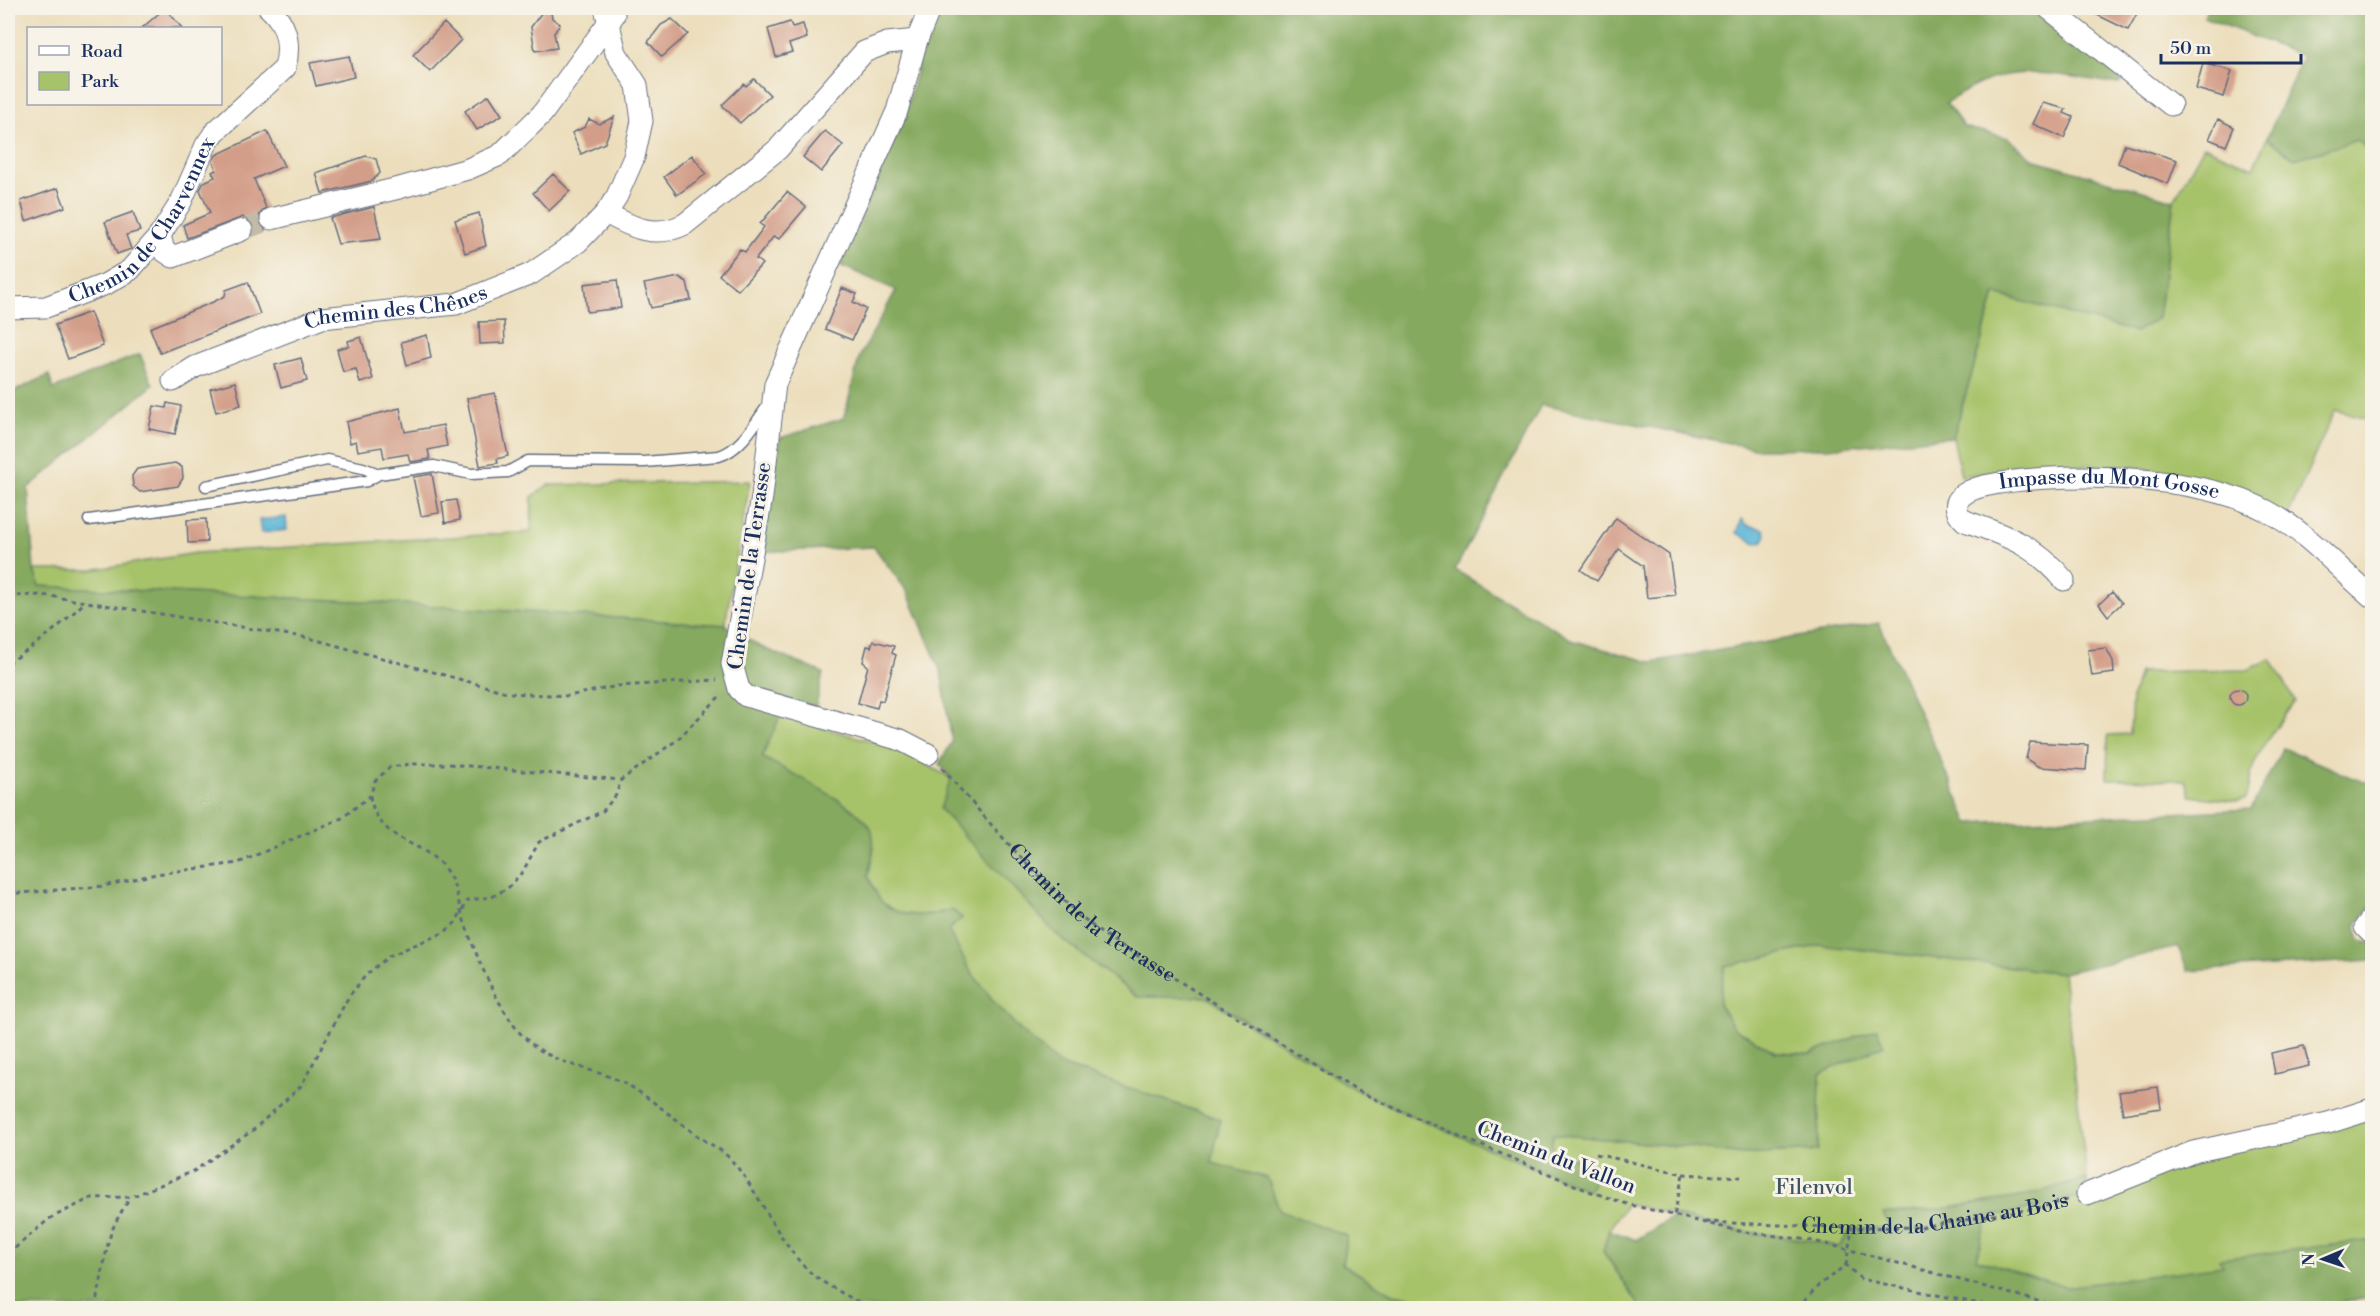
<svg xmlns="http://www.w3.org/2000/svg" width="2380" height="1316" viewBox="0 0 2380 1316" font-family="'Libre Bodoni',serif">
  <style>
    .green { fill: #a7c36a; stroke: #617964; stroke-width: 1.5 }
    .forest { fill: #85a95e; stroke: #506c5e; stroke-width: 1.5 }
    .water { fill: #58b5d6; stroke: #3a729a; stroke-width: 1.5 }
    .building { fill: #d39e89 }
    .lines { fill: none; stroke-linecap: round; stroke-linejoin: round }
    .street-tunnel { stroke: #c2bba9; stroke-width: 21; stroke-dasharray: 21 10; stroke-linecap: butt }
    .lane-casing { stroke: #646c7f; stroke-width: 13 }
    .street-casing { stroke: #646c7f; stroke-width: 23 }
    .path { stroke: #646c7f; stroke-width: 3; stroke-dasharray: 4.5 4.5; stroke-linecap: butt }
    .lane { stroke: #fff; stroke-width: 10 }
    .street { stroke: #fff; stroke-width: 21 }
    .path-bridge { stroke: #646c7f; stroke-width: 3; stroke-dasharray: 4.5 4.5; stroke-linecap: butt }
    .labels { text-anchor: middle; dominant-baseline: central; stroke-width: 6; stroke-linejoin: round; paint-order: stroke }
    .street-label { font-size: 21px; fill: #1b2f5e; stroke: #f7f3e8 }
    .park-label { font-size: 21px; fill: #3e5461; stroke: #f7f3e8 }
  </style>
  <rect width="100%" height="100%" fill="#f7f3e8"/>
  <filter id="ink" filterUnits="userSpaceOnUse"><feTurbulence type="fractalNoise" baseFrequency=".0167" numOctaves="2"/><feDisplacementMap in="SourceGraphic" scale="12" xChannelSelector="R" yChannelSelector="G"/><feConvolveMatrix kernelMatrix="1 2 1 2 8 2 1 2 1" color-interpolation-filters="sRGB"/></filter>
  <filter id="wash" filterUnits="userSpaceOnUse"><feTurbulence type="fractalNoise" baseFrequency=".008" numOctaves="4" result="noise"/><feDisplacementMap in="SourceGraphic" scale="24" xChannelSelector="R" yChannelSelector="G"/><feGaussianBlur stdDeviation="1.35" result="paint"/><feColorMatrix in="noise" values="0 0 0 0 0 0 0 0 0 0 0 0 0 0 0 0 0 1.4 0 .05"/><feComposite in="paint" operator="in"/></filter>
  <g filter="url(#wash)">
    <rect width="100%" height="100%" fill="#ecdebc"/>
    <path class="green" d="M 2267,138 L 2295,159 L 2357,140 L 2372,153 L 2372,421 L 2335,410 L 2288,515 C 2250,502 2211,485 2171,474 C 2108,457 2026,469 1961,476 L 1953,437 L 1995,294 L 2135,332 L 2158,318 L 2174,200 L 2204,146 L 2253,168 Z
      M 750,481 L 725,625 L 355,601 L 38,586 L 34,570 L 91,570 L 196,553 L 531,532 L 532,497 L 548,485 Z
      M 2271,659 L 2295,701 C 2281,721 2262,744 2253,767 C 2249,779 2250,790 2246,799 L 2238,801 L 2190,796 L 2186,780 L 2107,779 L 2108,735 L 2130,734 L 2132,697 L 2139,672 L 2247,670 Z
      M 778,716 L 895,747 L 951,778 L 1012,884 L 1056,934 L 1137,997 L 1207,997 L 1260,1032 L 1551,1151 L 1553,1134 L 1689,1147 L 1742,1155 L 1818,1151 L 1820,1074 L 1877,1029 L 1810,1054 L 1775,1052 L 1734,1028 L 1677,1020 L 1725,966 L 1821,945 L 2063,973 L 2087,1179 L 2021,1197 L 1941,1209 L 1883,1214 L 1890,1228 L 1839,1247 L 1808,1240 L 1739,1231 L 1627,1204 L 1609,1229 L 1603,1251 L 1641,1308 L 1460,1308 L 1393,1294 L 1341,1264 L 1347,1236 L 1280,1211 L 1267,1178 L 1211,1163 L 1220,1119 L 1058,1064 L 1020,1030 L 995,1003 L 971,972 L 948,930 L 962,918 L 952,910 C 929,916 900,920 882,902 C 876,896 872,884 868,876 L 874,848 L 762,757 Z
      M 2372,1116 L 2372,1298 L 2345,1301 L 2342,1308 L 2063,1308 L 1976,1259 L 1987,1217 L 2042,1207 L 2169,1167 Z"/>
    <path class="forest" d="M 941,8 L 2029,8 L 2123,77 L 2120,84 C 2081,79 2033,66 1995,78 C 1979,82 1960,94 1946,103 L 1964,127 L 2008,138 L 2033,159 L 2174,200 L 2158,318 L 2135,332 L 1995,294 L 1953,437 L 1827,448 L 1759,449 L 1541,405 L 1455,570 L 1574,641 L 1651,662 L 1879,623 L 1969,823 L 2251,809 L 2283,748 L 2363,782 L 2372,781 L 2372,905 L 2356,925 L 2360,940 L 2372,944 L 2372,960 L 2188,971 L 2178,947 L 2063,973 L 1821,945 L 1725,966 L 1719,1004 L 1734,1028 L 1775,1052 L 1810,1054 L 1877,1029 L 1884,1045 L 1820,1074 L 1818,1151 L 1742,1155 L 1688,1147 L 1553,1134 L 1551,1151 L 1600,1167 L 1589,1191 L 1403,1112 L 1354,1089 L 1207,997 L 1138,997 L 1056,934 L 940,809 L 951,778 L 939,764 L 952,742 L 941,672 L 907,591 L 874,547 L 760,552 L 780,438 L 844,418 L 859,358 L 896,290 L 840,265 L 905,115 L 924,42 Z
      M 2209,8 L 2372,8 L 2372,153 L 2357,140 L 2295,159 L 2267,138 L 2303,56 L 2204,17 Z
      M 140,354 L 153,385 L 28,488 L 34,570 L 39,586 L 355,601 L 725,625 L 761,647 L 823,673 L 816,706 L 787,701 L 762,757 C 785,770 866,809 872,831 C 876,847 871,861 868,876 C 872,884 876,896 882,902 C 901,920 929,916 952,910 L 962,918 L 948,930 L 971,972 L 995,1003 L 1020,1030 L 1058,1064 L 1220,1119 L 1212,1163 L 1267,1178 L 1280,1211 L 1347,1236 L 1342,1264 L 1393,1294 L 1460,1308 L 8,1308 L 8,394 L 49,375 L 53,389 Z
      M 2087,1179 L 2087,1194 L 2042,1207 L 1987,1217 L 1976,1259 L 2066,1287 L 2222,1266 L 2219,1259 L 2372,1240 L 2372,1298 L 2345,1301 L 2342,1308 L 2297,1308 L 2297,1306 L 2245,1308 L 2238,1297 L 2174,1308 L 1641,1308 L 1603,1251 L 1609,1230 L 1636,1240 L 1674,1216 L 1739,1231 L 1808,1240 L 1839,1247 L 1852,1228 L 1890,1228 L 1883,1214 L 1941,1209 L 2021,1197 Z"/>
    <path class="water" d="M 286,517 L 287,530 L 261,533 L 259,520 Z
      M 1742,519 L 1747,525 L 1764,529 L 1766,535 L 1763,541 L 1756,543 L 1737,533 Z"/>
    <g id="blocks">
      <path class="building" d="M 165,8 L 182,28 L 142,28 Z
        M 545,8 L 550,8 L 552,18 L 560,24 L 554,33 L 557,48 L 535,51 L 531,27 Z
        M 2083,8 L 2140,8 L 2128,30 Z
        M 672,19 L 688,34 L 662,57 L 648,42 L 661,25 Z
        M 790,22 L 792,27 L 803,24 L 807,38 L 789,44 L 792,52 L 776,57 L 768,29 Z
        M 444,23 L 461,40 L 430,72 L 413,55 Z
        M 349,56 L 354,77 L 316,86 L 310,63 Z
        M 2203,63 L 2232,71 L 2224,97 L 2196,89 Z
        M 754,79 L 770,95 L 740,123 L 722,105 L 744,84 L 746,86 Z
        M 489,95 L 502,115 L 477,130 L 465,111 Z
        M 2043,103 L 2066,109 L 2064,113 L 2073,117 L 2064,138 L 2033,124 Z
        M 614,117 L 605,143 L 581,154 L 572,133 L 585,127 L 589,119 L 599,124 Z
        M 2218,119 L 2234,127 L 2226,146 L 2209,139 Z
        M 267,131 L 284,166 L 254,179 L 266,208 L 259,215 L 259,221 L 265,230 L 253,235 L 254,225 L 243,217 L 187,238 L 183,225 L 210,213 L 200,190 L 204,182 L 215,177 L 212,172 L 216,170 L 213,161 L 216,155 Z
        M 825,131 L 843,145 L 821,172 L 803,157 Z
        M 2125,144 L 2177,160 L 2168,184 L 2118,163 Z
        M 692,155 L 706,174 L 677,195 L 664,177 Z
        M 366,156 L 376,159 L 380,173 L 372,181 L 322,193 L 316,173 Z
        M 553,174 L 570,191 L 549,211 L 533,193 Z
        M 58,188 L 65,207 L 26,221 L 21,201 Z
        M 787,192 L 806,207 L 779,239 L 774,236 L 756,259 L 762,264 L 738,290 L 719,275 L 740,249 L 745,252 L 764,227 L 760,224 Z
        M 374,207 L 381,239 L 338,244 L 330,218 Z
        M 133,212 L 140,231 L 126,235 L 131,249 L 117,254 L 105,222 Z
        M 479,213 L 486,246 L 465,253 L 455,220 Z
        M 679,277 L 687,282 L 691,300 L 651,308 L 644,284 Z
        M 617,280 L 621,308 L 587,312 L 584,284 Z
        M 248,282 L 260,314 L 160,353 L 150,328 L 213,302 L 225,296 L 226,290 Z
        M 842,288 L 857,294 L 853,302 L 866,309 L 852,340 L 825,329 Z
        M 90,312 L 103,346 L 68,359 L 55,325 Z
        M 504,321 L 505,343 L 480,344 L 479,322 Z
        M 427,335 L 431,358 L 407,365 L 401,342 Z
        M 361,337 L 373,379 L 360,383 L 356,369 L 343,372 L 337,349 L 349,346 L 348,341 Z
        M 301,358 L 307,381 L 281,388 L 275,365 Z
        M 235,382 L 241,405 L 216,412 L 210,389 Z
        M 495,393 L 508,456 L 497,459 L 498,463 L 480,466 L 467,398 Z
        M 167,403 L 181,406 L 175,434 L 149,429 L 154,406 L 166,408 Z
        M 400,408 L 405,432 L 443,425 L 447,446 L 428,450 L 430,459 L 410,462 L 408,454 L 384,458 L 382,447 L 358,451 L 356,441 L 350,443 L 346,422 Z
        M 175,463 L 182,467 L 183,478 L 178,486 L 140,492 L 133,486 L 132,476 L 137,469 Z
        M 432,474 L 439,513 L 421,516 L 413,477 Z
        M 456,500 L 460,520 L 445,523 L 442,502 Z
        M 1616,518 L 1669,555 L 1675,595 L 1647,598 L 1643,566 L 1619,549 L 1597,581 L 1581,570 Z
        M 206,519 L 207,542 L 188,543 L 187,520 Z
        M 2112,592 L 2122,603 L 2108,616 L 2099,604 Z
        M 873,641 L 894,646 L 892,653 L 896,655 L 883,701 L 879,700 L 877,708 L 858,703 L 868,666 L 863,662 L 867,646 L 871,647 Z
        M 2106,648 L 2113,661 L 2114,673 L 2092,676 L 2088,650 Z
        M2230 697a8 8 0 1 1 16 0a8 8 0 1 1-16 0Z
        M 2030,742 L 2088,745 L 2086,770 L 2039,767 L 2026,759 Z
        M 2304,1046 L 2309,1066 L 2275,1074 L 2271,1053 Z
        M 2158,1087 L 2161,1108 L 2123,1114 L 2119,1092 Z"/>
    </g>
  </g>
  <g filter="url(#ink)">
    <use href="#blocks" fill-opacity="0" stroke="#646c7f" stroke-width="1.5"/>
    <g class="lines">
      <path class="street-tunnel" d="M 242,230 L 271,219"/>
      <defs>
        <path id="lane" d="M 206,486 L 327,460 L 363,468 L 379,474 L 434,466 L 471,474 L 508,472 L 528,461 L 644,462 L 719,456 C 741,450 756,422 769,404
          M 89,520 L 367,481 L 379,474"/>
        <g id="street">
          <path d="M 2048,8 L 2171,105"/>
          <path d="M 606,213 C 633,228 655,239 685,224 L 778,149 L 864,52 L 887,43 L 917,40"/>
          <path d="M 271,219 L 399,188 L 468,169 L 500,155 L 542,114 L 614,15"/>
          <path d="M 160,235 L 164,251 L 173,257 L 242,230"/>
          <path id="s3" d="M 8,308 L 46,307 L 106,284 L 130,270 L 160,235 L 181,202 L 206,145 L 215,132 L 285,68 C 291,44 287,24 269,8"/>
          <path id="s4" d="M 173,381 L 195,367 L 322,318 L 456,304 L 531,274 L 578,242 L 606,213 L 617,196 L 634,157 L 642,121 L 637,85 L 616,53 L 605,8"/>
          <path id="s5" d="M 2064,580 C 2035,545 2007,536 1965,521 C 1944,502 1966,490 1984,486 C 2058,470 2199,474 2267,511 C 2307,532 2338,568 2372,597"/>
          <path d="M 928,754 L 901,740 L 746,696 L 739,689 L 732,664 L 762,497 L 775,384 L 897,111 L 917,40 L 930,8"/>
          <path d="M 2372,918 L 2365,927 L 2372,934"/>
          <path d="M 2087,1194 L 2193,1152 L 2328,1123 L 2372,1109"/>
        </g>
      </defs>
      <use href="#lane" class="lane-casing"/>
      <use href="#street" class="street-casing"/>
      <g class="path">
        <path d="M 8,596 L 43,595 L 309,638 L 510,693 L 568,696 L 618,686 L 717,680"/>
        <path d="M 8,663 C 36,646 61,625 85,602"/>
        <path id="s1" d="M 942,768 C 992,826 1041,884 1101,933 L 1354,1089 L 1403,1112 L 1589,1191 L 1627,1204 L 1739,1231 L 1808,1240 L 1839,1247 L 2063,1308"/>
        <path d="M 370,796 C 379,845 422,838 445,869 C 455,882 457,896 461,911 C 472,947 496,1005 520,1033 C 554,1070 596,1065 633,1088 C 656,1103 678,1121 699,1137 C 710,1144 724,1151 732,1161 C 759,1192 774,1232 801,1263 C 819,1284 845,1293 868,1308"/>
        <path d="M 8,894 L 104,886 L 156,874 L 238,863 L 342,818 L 370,796 L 375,781 L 390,767 L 411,764 L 448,764 L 621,780 L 677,740 L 720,696"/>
        <path d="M 1596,1154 L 1683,1174 L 1674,1216"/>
        <path d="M 1683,1174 L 1741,1177"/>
        <path id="s2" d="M 1705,1222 L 1852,1228 L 1921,1227 L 2042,1207 L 2071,1199"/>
        <path d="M 8,1254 L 49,1219 L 91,1198 L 131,1197 L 194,1171 L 252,1131 L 301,1086 L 349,996 L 366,975 L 389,956 L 445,932 L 455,923 L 468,900 L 492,897 L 509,887 L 523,871 L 539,842 L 603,811 L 616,795 L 621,780"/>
        <path d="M 94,1308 C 102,1284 103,1263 109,1240 C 113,1224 122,1211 130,1198"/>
        <path d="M 1798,1308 L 1819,1285 L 1846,1265 L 1861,1279 L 1999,1308"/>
      </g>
      <use href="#lane" class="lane"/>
      <use href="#street" class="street"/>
      <path class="path-bridge" d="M 1846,1265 L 1852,1228"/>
    </g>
  </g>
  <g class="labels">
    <g class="street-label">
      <text stroke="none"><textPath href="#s3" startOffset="174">Chemin de Charvennex</textPath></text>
      <text stroke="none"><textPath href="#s4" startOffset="237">Chemin des Chênes</textPath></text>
      <text stroke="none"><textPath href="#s5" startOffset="297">Impasse du Mont Gosse</textPath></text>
      <text transform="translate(750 566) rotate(-82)">Chemin de la Terrasse</text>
      <text stroke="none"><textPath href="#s1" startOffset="210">Chemin de la Terrasse</textPath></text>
      <text transform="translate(1556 1158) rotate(21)">Chemin du Vallon</text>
      <text stroke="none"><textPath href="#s2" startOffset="231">Chemin de la Chaine au Bois</textPath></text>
    </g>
    <g class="park-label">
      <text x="1814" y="1188">Filenvol</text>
    </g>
  </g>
  <rect width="2380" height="1316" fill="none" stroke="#f7f3e8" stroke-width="30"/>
  <rect x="27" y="27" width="195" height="78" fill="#f7f3e8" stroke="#9fa5b1" stroke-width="1.5"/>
  <rect x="39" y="46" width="30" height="9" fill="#ffffff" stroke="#9fa5b1" stroke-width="1.5"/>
  <text x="81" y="57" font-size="18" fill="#1b2f5e">Road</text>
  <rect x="39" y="72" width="30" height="18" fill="#a7c36a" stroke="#9fa5b1" stroke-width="1.5"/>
  <text x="81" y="87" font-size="18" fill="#1b2f5e">Park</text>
  <g transform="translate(2323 1259) rotate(268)" stroke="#f7f3e8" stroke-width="4.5" paint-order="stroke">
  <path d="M0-4.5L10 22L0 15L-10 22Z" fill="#1b2f5e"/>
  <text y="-9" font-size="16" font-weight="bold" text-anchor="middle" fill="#1b2f5e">N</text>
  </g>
  <path d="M2161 54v9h140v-9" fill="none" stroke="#1b2f5e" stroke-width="3"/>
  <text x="2170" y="54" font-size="18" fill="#1b2f5e" stroke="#f7f3e8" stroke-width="4.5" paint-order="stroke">50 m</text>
</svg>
